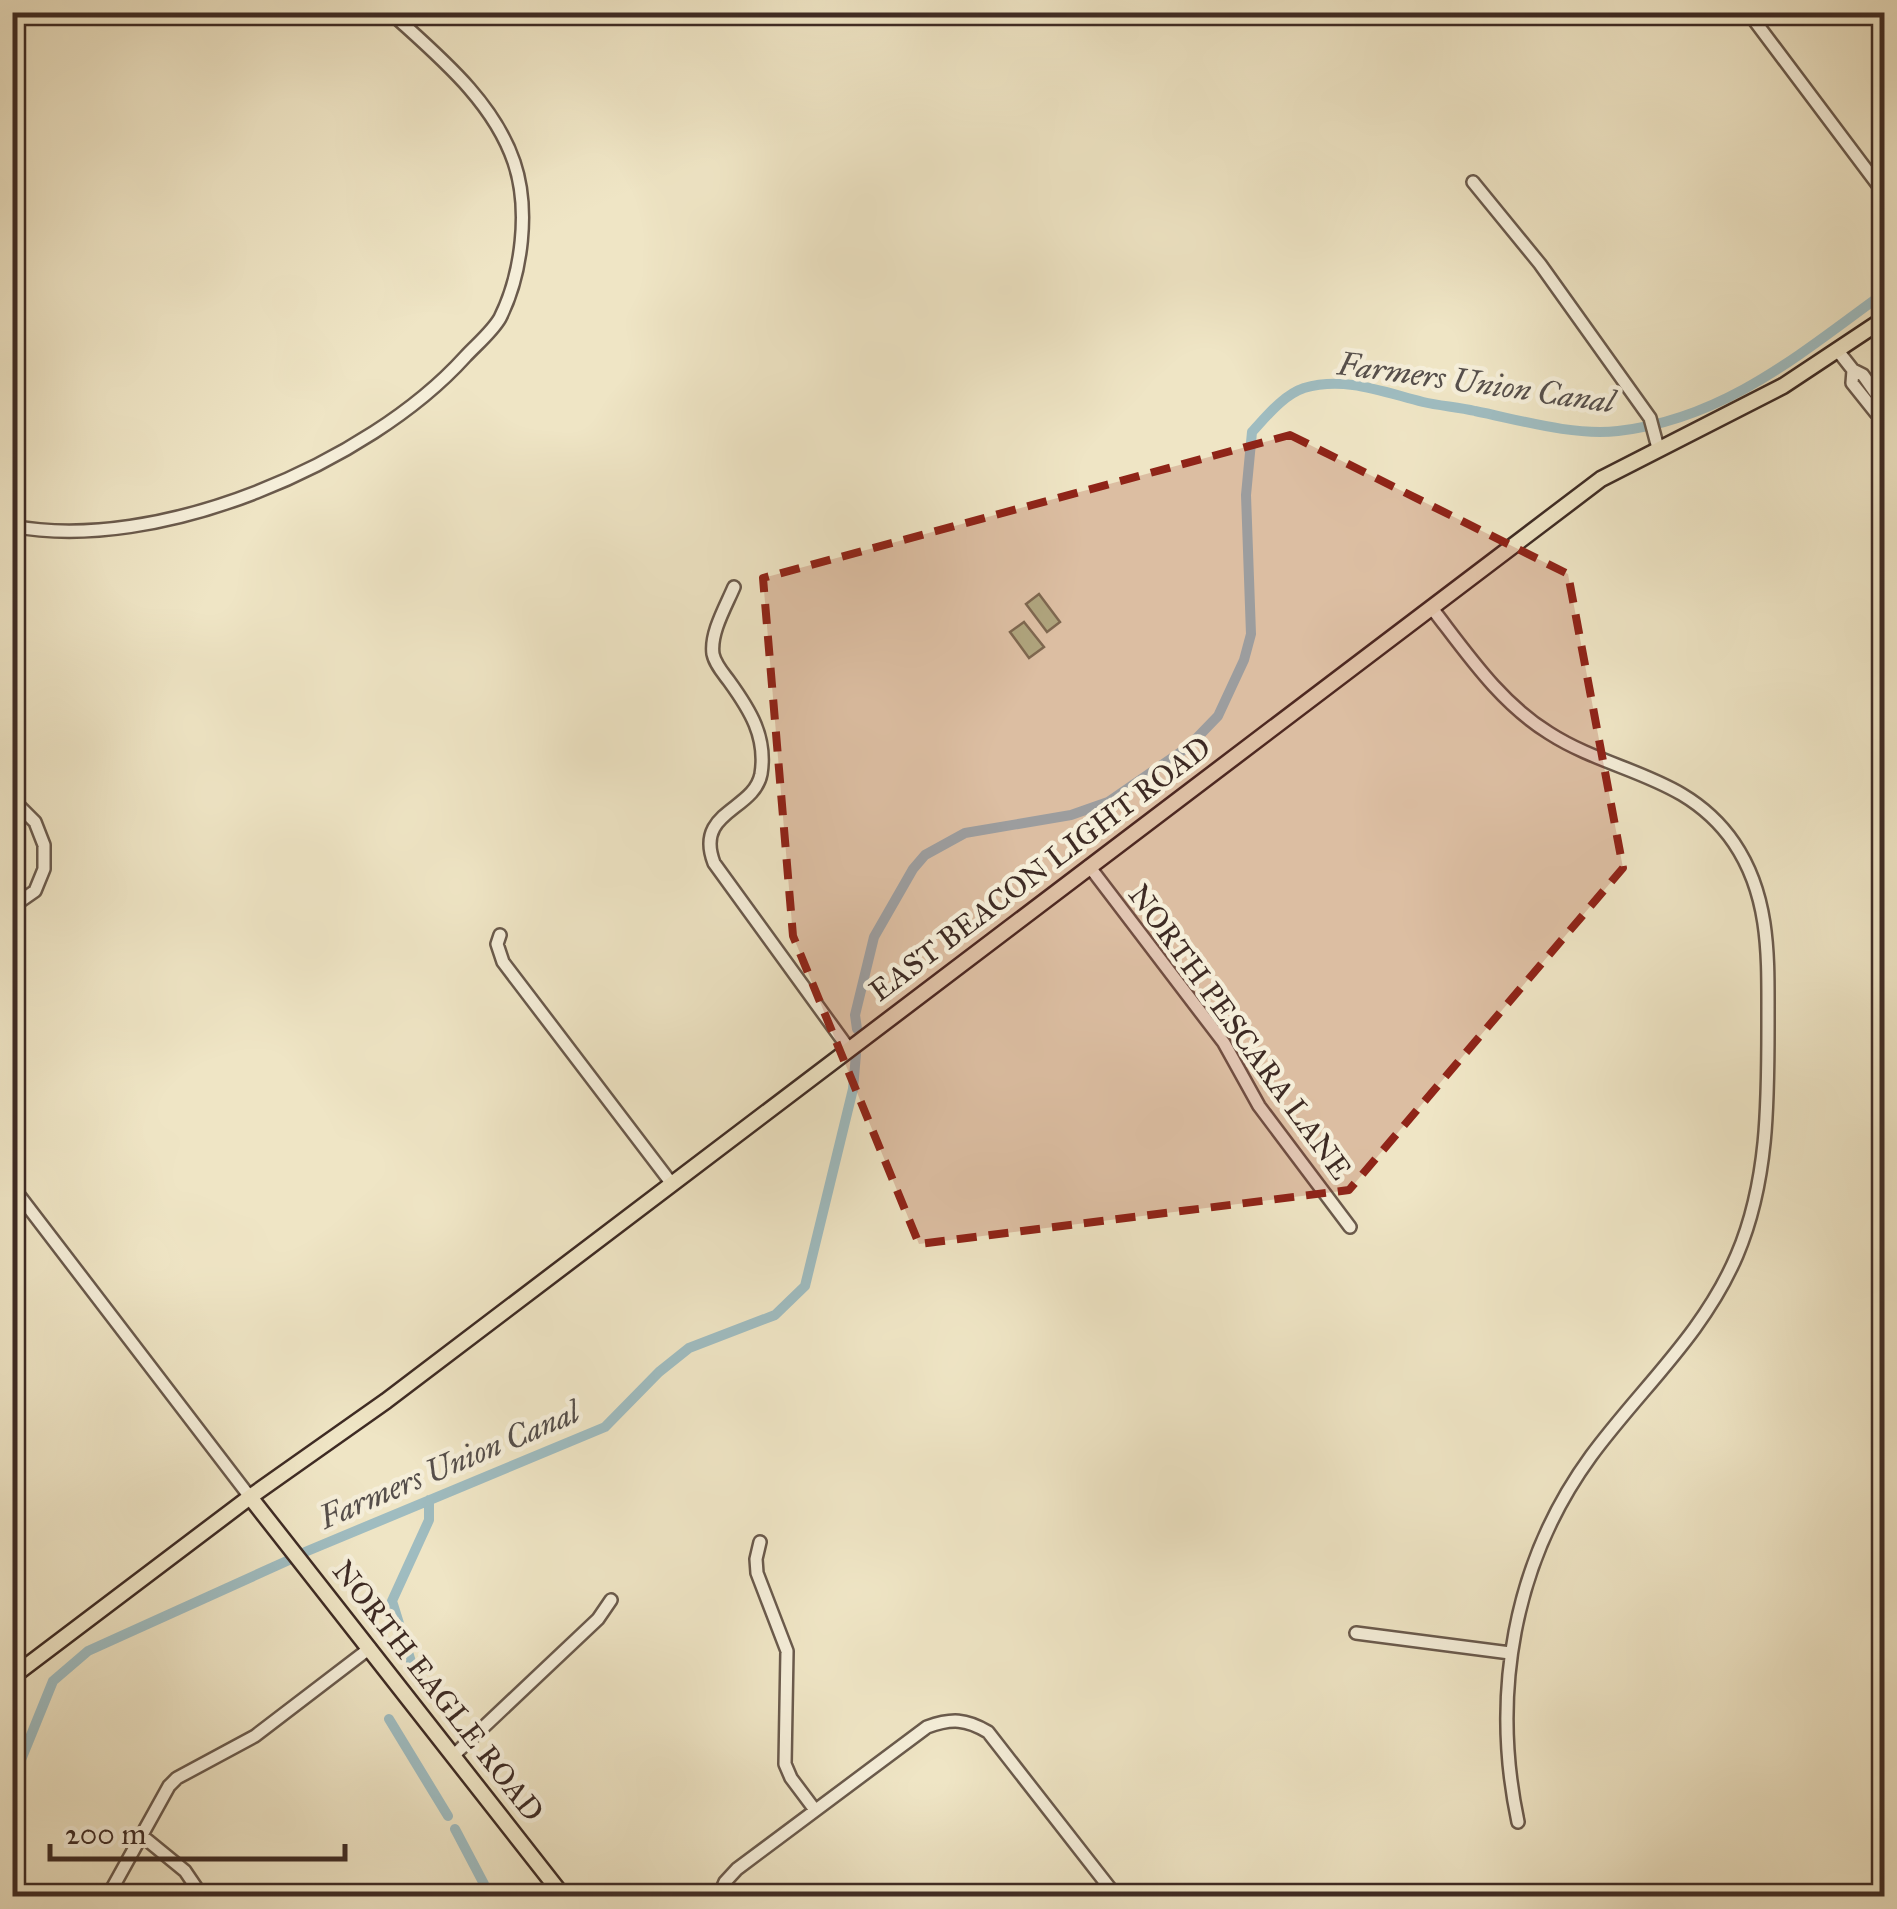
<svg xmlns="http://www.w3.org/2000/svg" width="1897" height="1909" viewBox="0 0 1897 1909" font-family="'IM FELL Great Primer',serif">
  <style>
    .green { fill: #b7c596; stroke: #7a785d; stroke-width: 2.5 }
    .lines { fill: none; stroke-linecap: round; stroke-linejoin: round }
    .canal { stroke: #9fbcc0; stroke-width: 10 }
    .minor-casing { stroke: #6a5a4c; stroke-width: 16 }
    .major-casing { stroke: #3e2b24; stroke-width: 19 }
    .minor { stroke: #f5eed9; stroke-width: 11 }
    .major { stroke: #efe5c5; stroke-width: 14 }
    .marked { fill: #8f2418; fill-opacity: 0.2; stroke: #8f2418; stroke-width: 8; stroke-dasharray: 20 12; stroke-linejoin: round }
    .labels { text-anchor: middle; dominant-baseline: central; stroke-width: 9; stroke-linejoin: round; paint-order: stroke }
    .street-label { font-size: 30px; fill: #3e2b24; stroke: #f5eed9 }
    .water-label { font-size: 32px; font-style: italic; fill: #564f4b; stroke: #f5eed9 }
  </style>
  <rect width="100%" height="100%" fill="#efe5c5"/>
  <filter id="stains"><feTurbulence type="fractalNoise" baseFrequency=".002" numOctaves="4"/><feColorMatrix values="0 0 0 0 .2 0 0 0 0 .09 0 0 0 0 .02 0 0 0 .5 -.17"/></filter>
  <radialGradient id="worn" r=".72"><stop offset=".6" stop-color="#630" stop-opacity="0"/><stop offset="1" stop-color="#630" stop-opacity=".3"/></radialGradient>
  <path class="green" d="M 1039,594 L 1060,622 L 1047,632 L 1026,604 Z
    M 1024,622 L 1044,647 L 1029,658 L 1010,632 Z"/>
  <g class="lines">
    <path class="canal" d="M 857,1029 L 855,1015 L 874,937 L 913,869 L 925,855 L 965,833 L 1071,815 L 1108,802 L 1188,747 L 1218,716 L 1244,660 L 1251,634 L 1246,495 L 1252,432 C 1266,417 1283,395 1304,388 C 1345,376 1383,392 1423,402 C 1440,406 1458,407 1475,411 C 1520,420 1572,436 1618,431 C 1725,419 1801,353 1884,293
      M 305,1552 L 605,1427 L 659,1372 L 689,1348 L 775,1315 L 805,1286 L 853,1089 L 856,1054
      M 412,1665 L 392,1601 L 429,1520 L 429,1500
      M 389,1719 L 448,1816
      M 12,1782 L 53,1681 L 88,1651 L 289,1560
      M 455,1829 L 484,1884"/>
    <defs>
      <path id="minor" d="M 1748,12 L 1884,193
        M 1473,182 L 1540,264 L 1650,418 L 1658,448
        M 1838,351 L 1853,370 L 1863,375 L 1884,405
        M 1853,370 L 1852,383 L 1876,413 L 1884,416
        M 12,526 C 157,554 368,464 465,357 C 476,345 492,332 500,318 C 522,274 530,209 514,162 C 493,100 437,55 390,12
        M 734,587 C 726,606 710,633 713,654 C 715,664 723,673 729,681 C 750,710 767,737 761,774 C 754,811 694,811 714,863 L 849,1049
        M 1431,607 C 1466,652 1499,702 1549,733 C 1613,774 1687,774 1734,843 C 1770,896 1768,956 1768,1017 C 1768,1098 1769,1180 1737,1255 C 1703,1335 1641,1388 1591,1456 C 1513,1563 1491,1695 1518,1822
        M 12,799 L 35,822 L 44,845 L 44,869 L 35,891 L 12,907
        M 1089,866 L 1224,1043 L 1259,1106 L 1350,1227
        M 500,935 L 497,944 L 503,962 L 672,1184
        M 12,1186 L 250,1497
        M 760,1542 L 756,1559 L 757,1573 L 787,1651 L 785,1764 L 791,1778 L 815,1810
        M 1356,1633 L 1510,1653
        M 454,1755 L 598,1619 L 611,1600
        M 141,1835 L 185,1871 L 202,1896
        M 108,1896 L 169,1786 L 177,1778 L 255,1736 L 370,1648
        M 719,1896 L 725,1882 L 737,1869 L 927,1727 C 952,1718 966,1719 988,1732 L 1116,1896"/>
      <path id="major" d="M 250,1497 L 563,1896
        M 12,1677 L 250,1497 L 386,1401 L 1601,479 L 1783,386 L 1884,319"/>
    </defs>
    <use href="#minor" class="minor-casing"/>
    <use href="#major" class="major-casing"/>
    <use href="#minor" class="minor"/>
    <use href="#major" class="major"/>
  </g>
  <path class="marked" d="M 1290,435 L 1568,574 L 1623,868 L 1349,1190 L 919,1244 L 793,936 L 763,578 Z"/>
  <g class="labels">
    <g class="street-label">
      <text transform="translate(1040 869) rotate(-37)">EAST BEACON LIGHT ROAD</text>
      <text transform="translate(1240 1032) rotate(54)">NORTH PESCARA LANE</text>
      <text transform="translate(438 1691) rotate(52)">NORTH EAGLE ROAD</text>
    </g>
    <g class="water-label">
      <text transform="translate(1476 383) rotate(8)">Farmers Union Canal</text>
      <text transform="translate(449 1465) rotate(-23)">Farmers Union Canal</text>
    </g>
  </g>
  <rect width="1897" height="1909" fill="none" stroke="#efe5c5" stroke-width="50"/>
  <rect x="15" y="15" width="1867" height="1879" fill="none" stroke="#3e2b24" stroke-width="5"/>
  <rect x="25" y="25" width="1847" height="1859" fill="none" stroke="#3e2b24" stroke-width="2.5"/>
  <path d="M50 1844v15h295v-15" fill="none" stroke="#3e2b24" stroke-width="5"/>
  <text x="65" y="1844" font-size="30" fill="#3e2b24" stroke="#f5eed9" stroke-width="8" paint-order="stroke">200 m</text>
  <rect width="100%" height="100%" filter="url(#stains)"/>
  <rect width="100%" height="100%" fill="url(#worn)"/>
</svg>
